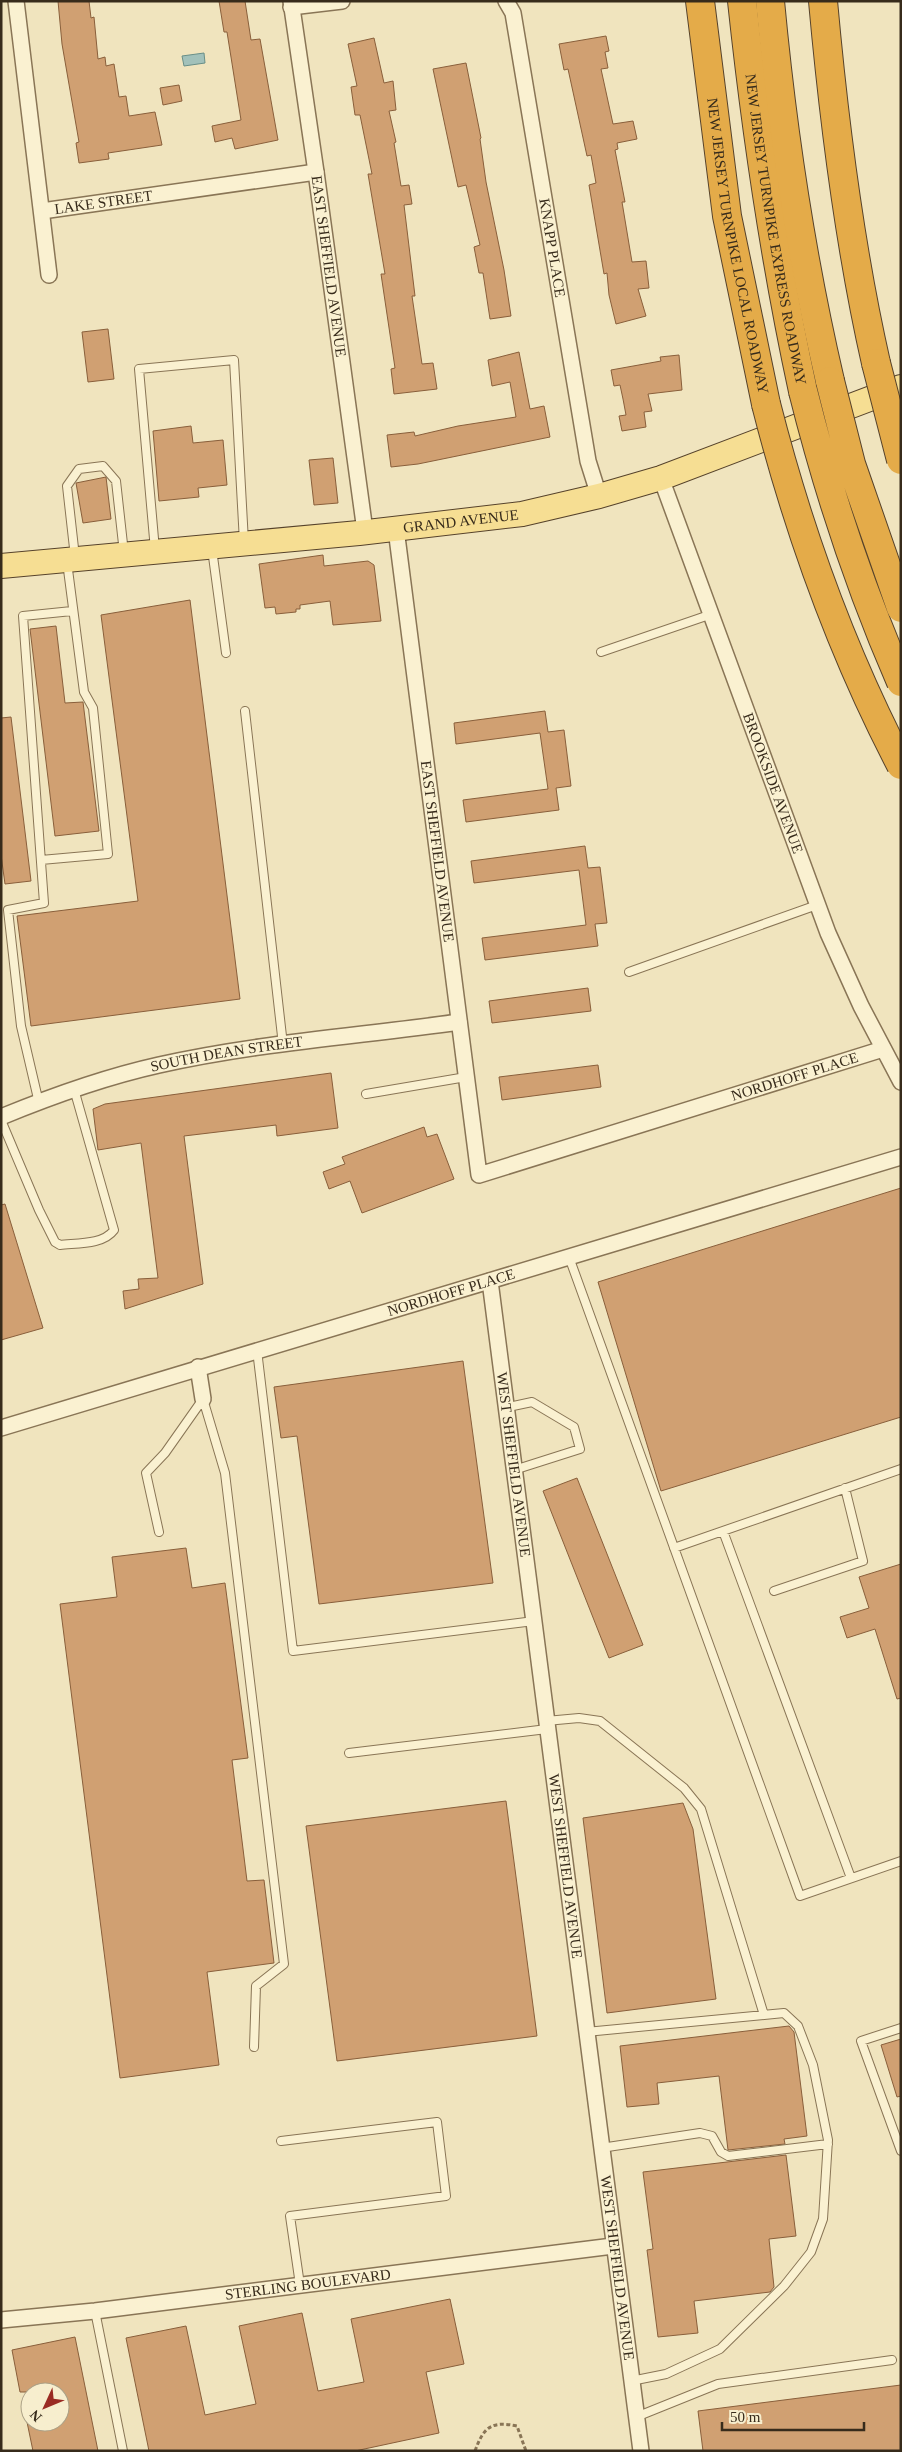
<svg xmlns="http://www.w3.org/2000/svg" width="902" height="2452" viewBox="0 0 902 2452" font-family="Georgia,serif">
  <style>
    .water { fill: #a2c1ba; stroke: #698f88 }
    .building { fill: #d0a072; stroke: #895f3b }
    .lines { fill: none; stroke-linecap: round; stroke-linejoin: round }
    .lane-casing { stroke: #897556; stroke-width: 10 }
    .street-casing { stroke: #897556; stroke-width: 18 }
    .primary-casing { stroke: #56422b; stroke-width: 26 }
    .highway-casing { stroke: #56422b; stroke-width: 30 }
    .path { stroke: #897556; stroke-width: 3; stroke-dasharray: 4 2.5; stroke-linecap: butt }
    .lane { stroke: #faf1d1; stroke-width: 8 }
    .street { stroke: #faf1d1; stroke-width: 15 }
    .primary { stroke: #f6de93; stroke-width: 24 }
    .highway { stroke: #e4ab49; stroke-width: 28 }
    .highway-bridge-casing { stroke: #56422b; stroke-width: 30; stroke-linecap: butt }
    .highway-bridge { stroke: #e4ab49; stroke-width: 28 }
    .labels { text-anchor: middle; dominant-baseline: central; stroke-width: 4; stroke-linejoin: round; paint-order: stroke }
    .street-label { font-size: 15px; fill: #372b1b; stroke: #f7eece }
  </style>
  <rect width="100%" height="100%" fill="#f0e4be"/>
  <path class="water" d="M 204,53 L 205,63 L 184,66 L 182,56 Z"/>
  <path class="building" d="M 58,1 L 89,1 L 91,18 L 94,17 L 98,59 L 105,57 L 106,66 L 114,64 L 119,97 L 126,96 L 129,116 L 155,112 L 162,145 L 108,153 L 109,159 L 79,163 L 76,143 L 79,142 L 62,44 Z
    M 219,1 L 245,1 L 251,40 L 260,39 L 278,140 L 235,149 L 232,138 L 215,142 L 212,126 L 241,120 L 227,32 L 224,32 Z
    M 606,36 L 609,51 L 605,52 L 608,68 L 601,69 L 613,124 L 633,121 L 637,139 L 617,143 L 618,149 L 615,150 L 625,202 L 622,202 L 632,262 L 646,261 L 649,288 L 638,289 L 646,316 L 616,324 L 609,295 L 607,273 L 604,274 L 589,185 L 596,183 L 591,155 L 587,156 L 568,69 L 564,70 L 559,44 Z
    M 374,38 L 384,83 L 393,81 L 396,110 L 389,111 L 396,142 L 394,143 L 401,186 L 409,185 L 412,204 L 404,205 L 415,296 L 412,296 L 422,364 L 433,363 L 437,389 L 394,394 L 391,369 L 395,368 L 381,274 L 385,274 L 368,174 L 372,174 L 360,115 L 355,115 L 351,87 L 357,86 L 348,44 Z
    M 466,63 L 481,138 L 480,139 L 486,182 L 504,270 L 511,316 L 490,319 L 483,273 L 479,273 L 474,247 L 480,245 L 466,185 L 458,187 L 433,69 Z
    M 179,85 L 182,101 L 163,105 L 160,88 Z
    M 108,329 L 114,379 L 88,382 L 82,332 Z
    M 519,352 L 530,409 L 544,406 L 550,437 L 418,464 L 391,467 L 387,435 L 414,432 L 415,436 L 458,426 L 516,417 L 510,382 L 492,386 L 488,360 Z
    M 679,355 L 682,390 L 648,394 L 652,411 L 644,412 L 646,427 L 622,431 L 619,416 L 626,415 L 623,399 L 620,385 L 614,386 L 611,370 L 661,361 L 660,357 Z
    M 191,426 L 193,443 L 223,440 L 227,485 L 198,488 L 199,497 L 159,501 L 153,431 Z
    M 333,458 L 338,503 L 314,505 L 309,460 Z
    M 106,477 L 111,519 L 83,523 L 76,483 Z
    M 323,555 L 324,566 L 368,561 L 374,565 L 381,621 L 333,625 L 330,601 L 300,605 L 300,609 L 296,609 L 296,612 L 276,614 L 275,607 L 265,608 L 259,564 Z
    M 190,600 L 240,999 L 31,1026 L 17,916 L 138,901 L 101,615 Z
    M 56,626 L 65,703 L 83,702 L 99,831 L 55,836 L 30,629 Z
    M 545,711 L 548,732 L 564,730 L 571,786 L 556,788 L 559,810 L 466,822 L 463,800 L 548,789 L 540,733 L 456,744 L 454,723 Z
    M 11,717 L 31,881 L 5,884 L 1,855 L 1,718 Z
    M 585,846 L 588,868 L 600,867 L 607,923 L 595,924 L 598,946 L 485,960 L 482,938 L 586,925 L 579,870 L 474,883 L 471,861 Z
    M 588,988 L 591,1011 L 492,1023 L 489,1001 Z
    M 598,1065 L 601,1087 L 502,1100 L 499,1077 Z
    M 331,1073 L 338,1128 L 277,1136 L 276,1125 L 184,1136 L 203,1284 L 125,1309 L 123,1291 L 139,1289 L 138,1279 L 158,1278 L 141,1143 L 98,1150 L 93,1109 L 105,1104 Z
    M 424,1127 L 427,1137 L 437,1134 L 454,1179 L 362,1213 L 350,1181 L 329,1189 L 323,1172 L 345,1164 L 342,1157 Z
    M 901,1188 L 901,1417 L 661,1491 L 598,1282 Z
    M 5,1204 L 43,1328 L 1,1340 L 1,1205 Z
    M 463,1361 L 493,1583 L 319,1604 L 297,1436 L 281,1438 L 274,1387 Z
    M 577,1478 L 643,1645 L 609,1658 L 543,1491 Z
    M 186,1548 L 192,1588 L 225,1583 L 248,1758 L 232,1760 L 247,1881 L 264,1880 L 274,1963 L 207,1972 L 219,2065 L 120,2078 L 60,1604 L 117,1597 L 112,1557 Z
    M 901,1564 L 901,1698 L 897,1699 L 875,1629 L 847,1638 L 840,1617 L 869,1608 L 859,1577 Z
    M 506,1801 L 537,2036 L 337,2061 L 306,1826 Z
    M 683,1803 L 693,1829 L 716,1999 L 607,2013 L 583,1818 Z
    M 789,2026 L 794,2032 L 807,2136 L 784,2139 L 785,2144 L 728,2150 L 719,2076 L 657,2083 L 659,2104 L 627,2107 L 620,2046 Z
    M 901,2039 L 901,2096 L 897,2097 L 881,2045 Z
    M 786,2155 L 796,2236 L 769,2239 L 774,2287 L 770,2292 L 694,2301 L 698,2333 L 658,2337 L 647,2250 L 653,2249 L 643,2172 Z
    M 450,2299 L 464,2364 L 426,2372 L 439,2433 L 355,2451 L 149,2451 L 126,2338 L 186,2326 L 205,2415 L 256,2404 L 239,2326 L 302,2313 L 318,2391 L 364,2382 L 351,2319 Z
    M 75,2337 L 98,2451 L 33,2451 L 27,2422 L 60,2422 L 60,2392 L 20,2392 L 12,2350 Z
    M 901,2385 L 901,2451 L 703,2451 L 698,2411 Z"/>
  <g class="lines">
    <defs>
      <path id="lane" d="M 212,549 L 226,653
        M 155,550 L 139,369 L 234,360 L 244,542
        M 75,557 L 67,486 L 79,469 L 103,466 L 116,481 L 124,553
        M 601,652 L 712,614
        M 245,711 L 283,1045
        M 41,860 L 108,854 L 93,708 L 84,692 L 67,562
        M 629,972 L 817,905
        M 366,1094 L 466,1077
        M 39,1103 L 21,1026 L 8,910 L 44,903 L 23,616 L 72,611
        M 1,1120 L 39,1210 L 55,1242 L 60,1245 C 77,1243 103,1245 114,1230 L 74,1089
        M 569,1257 L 800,1896 L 901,1861
        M 257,1350 L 293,1651 L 534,1621
        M 203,1399 L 225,1473 L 284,1964 L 256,1986 L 254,2047
        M 508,1407 L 532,1402 L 574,1427 L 580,1449 L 514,1470
        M 723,1531 L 851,1878
        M 159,1532 L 146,1473 L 165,1453 L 203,1399
        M 674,1548 L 901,1469
        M 774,1591 L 863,1561 L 845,1488
        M 546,1721 L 579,1718 L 600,1721 L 684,1788 L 701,1809 L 764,2015
        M 349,1753 L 547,1729
        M 901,2028 L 861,2041 L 901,2151
        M 586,2032 L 784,2013 L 798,2026 L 813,2065 L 828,2140 L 823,2219 L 811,2252 L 784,2286 L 720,2349 L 666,2374 L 631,2381
        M 281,2141 L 437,2122 L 446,2196 L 290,2216 L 300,2285
        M 601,2148 L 700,2133 L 712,2136 L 721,2152 L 728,2156 L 828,2144
        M 95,2311 L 123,2451
        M 636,2417 L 718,2384 L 892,2360"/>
      <g id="street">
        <path d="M 16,1 L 49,275"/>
        <path id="s1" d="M 291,1 L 316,172 L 365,531"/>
        <path id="s2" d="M 506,1 L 513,13 L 588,461 L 599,496"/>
        <path d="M 291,7 L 342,1"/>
        <path id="s3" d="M 42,211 L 316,172"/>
        <path id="s4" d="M 661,478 L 828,933 L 861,1006 L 901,1082"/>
        <path id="s5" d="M 396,529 L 479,1175 L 883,1049"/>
        <path id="s6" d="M 1,1117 C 52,1096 105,1077 159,1065 C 257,1043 359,1036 459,1022"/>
        <path id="s7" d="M 490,1281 L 641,2451"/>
        <path d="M 198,1367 L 203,1399"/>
        <path id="s8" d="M 1,1428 L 901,1157"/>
        <path id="s9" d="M 1,2320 L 95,2311 L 613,2246"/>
      </g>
      <g id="primary">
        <path id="s10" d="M 1,566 L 359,533 L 522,514 L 599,496 L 661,478 L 901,387"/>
      </g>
      <g id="highway">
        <path id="s11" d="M 700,1 L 727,216 L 766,404"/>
        <path id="s12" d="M 742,1 C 756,132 775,262 803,391"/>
        <path d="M 770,1 C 782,129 801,256 830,381"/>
        <path d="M 823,1 C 834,123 849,244 876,363"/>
      </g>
    </defs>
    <use href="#lane" class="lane-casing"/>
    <use href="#street" class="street-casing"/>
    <use href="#primary" class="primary-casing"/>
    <use href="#highway" class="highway-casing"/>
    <path class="path" d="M 475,2451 C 484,2426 492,2421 517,2426 L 526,2451"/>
    <use href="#lane" class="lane"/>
    <use href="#street" class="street"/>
    <use href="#primary" class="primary"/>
    <use href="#highway" class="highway"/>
    <defs>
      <path id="highway-bridge" d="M 876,363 L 901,460
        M 830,381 L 851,464 L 901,608
        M 803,391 C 828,491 860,588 901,682
        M 766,404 C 798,530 841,650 901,765"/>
    </defs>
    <use href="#highway-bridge" class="highway-bridge-casing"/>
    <use href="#highway-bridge" class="highway-bridge"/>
  </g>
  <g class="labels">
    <g class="street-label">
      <text stroke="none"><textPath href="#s3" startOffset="62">LAKE STREET</textPath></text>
      <text stroke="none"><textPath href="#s12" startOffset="231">NEW JERSEY TURNPIKE EXPRESS ROADWAY</textPath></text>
      <text stroke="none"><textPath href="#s11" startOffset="248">NEW JERSEY TURNPIKE LOCAL ROADWAY</textPath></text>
      <text stroke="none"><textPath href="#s2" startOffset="252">KNAPP PLACE</textPath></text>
      <text stroke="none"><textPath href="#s1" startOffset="268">EAST SHEFFIELD AVENUE</textPath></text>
      <text stroke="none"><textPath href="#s10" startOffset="462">GRAND AVENUE</textPath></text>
      <text stroke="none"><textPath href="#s4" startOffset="325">BROOKSIDE AVENUE</textPath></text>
      <text stroke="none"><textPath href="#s5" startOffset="325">EAST SHEFFIELD AVENUE</textPath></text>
      <text stroke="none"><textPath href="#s6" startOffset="235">SOUTH DEAN STREET</textPath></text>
      <text stroke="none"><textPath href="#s5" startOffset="982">NORDHOFF PLACE</textPath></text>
      <text stroke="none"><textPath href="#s8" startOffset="470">NORDHOFF PLACE</textPath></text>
      <text stroke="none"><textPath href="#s7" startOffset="185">WEST SHEFFIELD AVENUE</textPath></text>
      <text stroke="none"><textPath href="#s7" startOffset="590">WEST SHEFFIELD AVENUE</textPath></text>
      <text stroke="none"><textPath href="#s7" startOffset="995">WEST SHEFFIELD AVENUE</textPath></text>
      <text stroke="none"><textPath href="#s9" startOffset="309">STERLING BOULEVARD</textPath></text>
    </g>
  </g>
  <rect width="902" height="2452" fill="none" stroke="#372b1b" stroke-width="5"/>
  <g transform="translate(45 2407) rotate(226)"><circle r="24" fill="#f7eece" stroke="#aaa086"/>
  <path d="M0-4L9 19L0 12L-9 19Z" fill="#9a2b23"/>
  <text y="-8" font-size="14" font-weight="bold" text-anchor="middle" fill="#372b1b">N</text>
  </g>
  <path d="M722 2422v8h142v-8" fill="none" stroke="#372b1b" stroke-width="2.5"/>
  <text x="730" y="2422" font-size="15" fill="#372b1b" stroke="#f7eece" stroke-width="4" paint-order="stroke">50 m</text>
</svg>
